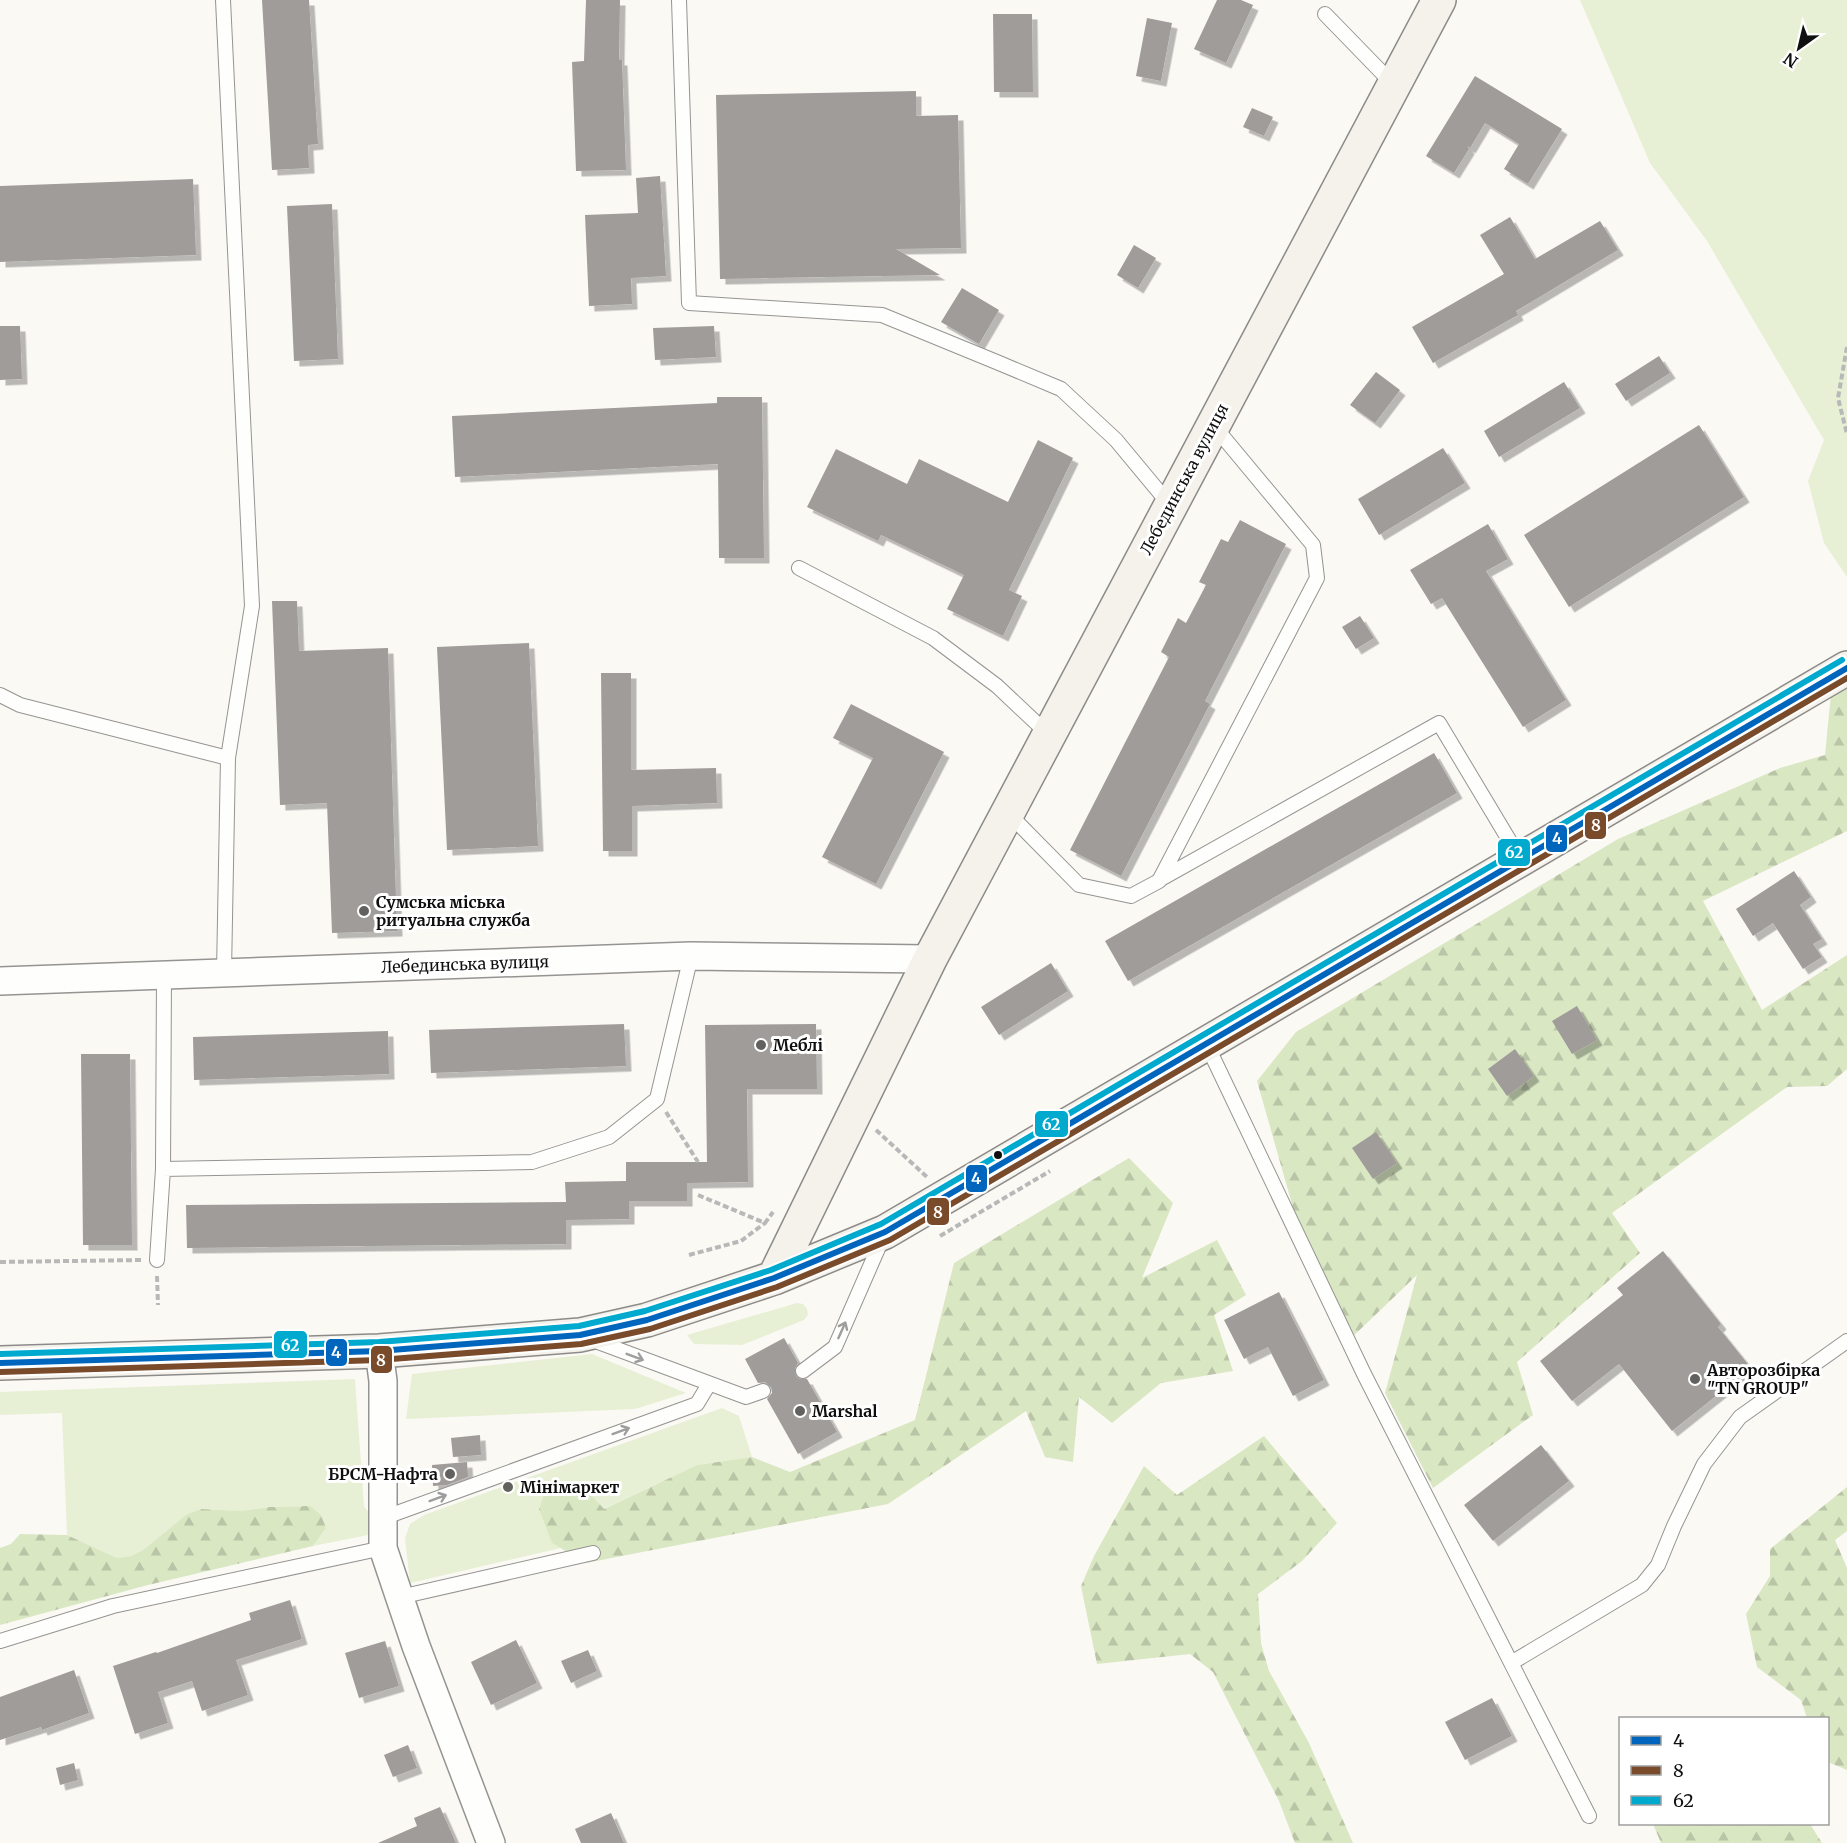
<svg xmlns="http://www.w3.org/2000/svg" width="1847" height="1843" viewBox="0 0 1847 1843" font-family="Merriweather,serif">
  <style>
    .grass { fill: #e7f0d5 }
    .forest { fill: url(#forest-firs) }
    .building { fill: #9f9c99; filter: url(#shadow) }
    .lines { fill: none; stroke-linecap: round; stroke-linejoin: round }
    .lane-casing { stroke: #959492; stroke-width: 16 }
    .street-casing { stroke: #959492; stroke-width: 30 }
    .secondary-casing { stroke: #8c8b89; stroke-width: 36 }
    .path { stroke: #b9b8b8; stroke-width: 4; stroke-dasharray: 6 3; stroke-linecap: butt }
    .lane { stroke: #fefefd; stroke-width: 14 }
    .street { stroke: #fefefd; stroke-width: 27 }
    .secondary { stroke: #f4f2eb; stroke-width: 33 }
    .bus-1-casing { stroke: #fff; stroke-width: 10 }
    .bus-2-casing { stroke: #fff; stroke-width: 10 }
    .bus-3-casing { stroke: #fff; stroke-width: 10 }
    .bus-1 { stroke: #0065bd; stroke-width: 6 }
    .bus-2 { stroke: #7a4b2a; stroke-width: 6 }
    .bus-3 { stroke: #00a9ce; stroke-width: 6 }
    .oneway { stroke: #9e9e9e }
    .poi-dot { fill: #62615f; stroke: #fff; stroke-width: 2 }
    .bus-dot { fill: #0f0f0f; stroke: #fff; stroke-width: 2 }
    .labels { text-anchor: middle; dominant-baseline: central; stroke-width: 6; stroke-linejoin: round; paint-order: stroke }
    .street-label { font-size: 16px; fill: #0f0f0f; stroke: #fff }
    .poi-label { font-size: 16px; font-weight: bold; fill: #0f0f0f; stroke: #fff; text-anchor: start }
    .line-badge { stroke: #fff; stroke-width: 2 }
    .badge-label { font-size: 16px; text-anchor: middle; font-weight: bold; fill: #fff }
  </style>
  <defs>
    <pattern id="forest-firs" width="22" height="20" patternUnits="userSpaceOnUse" patternTransform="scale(1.5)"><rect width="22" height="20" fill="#d9e7c3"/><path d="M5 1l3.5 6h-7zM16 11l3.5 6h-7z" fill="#b9c5a6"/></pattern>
    <filter id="shadow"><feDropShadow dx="5.5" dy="5.5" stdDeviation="0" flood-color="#0004"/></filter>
  </defs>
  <rect width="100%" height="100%" fill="#fbf9f4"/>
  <path class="grass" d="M 1580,0 L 1847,0 L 1847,577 L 1824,543 L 1808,481 L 1824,440 L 1707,241 L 1650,163 Z
    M 797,1303 L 803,1304 L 807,1309 L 808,1315 L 804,1320 L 742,1345 L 694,1344 L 687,1335 Z
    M 592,1354 L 686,1393 L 635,1409 L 406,1419 L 412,1374 Z
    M 355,1379 L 364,1506 L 372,1517 L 373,1534 L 313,1546 L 326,1528 L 310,1506 L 269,1507 L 241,1511 L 201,1509 L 187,1514 L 143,1550 L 131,1556 L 117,1558 L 67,1535 L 62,1413 L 0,1415 L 0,1392 Z
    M 722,1408 L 739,1416 L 752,1457 L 697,1465 L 603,1509 L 579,1482 L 552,1543 L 561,1548 L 410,1583 L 405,1538 L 410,1524 L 424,1515 Z"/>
  <path class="forest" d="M 1847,684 L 1847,831 L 1703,901 L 1762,1010 L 1847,955 L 1847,1069 L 1827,1086 L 1787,1087 L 1612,1213 L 1640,1253 L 1517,1362 L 1533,1415 L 1433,1488 L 1385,1393 L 1417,1275 L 1345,1344 L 1307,1257 L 1257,1081 L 1296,1032 L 1618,839 L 1780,768 L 1825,755 L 1831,694 Z
    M 1129,1158 L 1173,1203 L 1142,1278 L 1217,1240 L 1246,1295 L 1214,1315 L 1233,1371 L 1161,1383 L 1112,1423 L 1079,1397 L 1073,1462 L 1045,1457 L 1026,1411 L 888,1504 L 586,1563 L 552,1543 L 539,1509 L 549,1481 L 579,1482 L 604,1509 L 697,1465 L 752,1457 L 790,1472 L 915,1420 L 954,1263 Z
    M 1264,1436 L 1337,1523 L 1302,1561 L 1258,1594 L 1261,1643 L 1269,1671 L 1309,1743 L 1353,1843 L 1295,1843 L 1279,1801 L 1213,1672 L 1190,1654 L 1097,1664 L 1081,1586 L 1094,1556 L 1144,1466 L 1177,1495 Z
    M 1847,1487 L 1847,1531 L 1835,1540 L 1847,1568 L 1847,1770 L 1828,1762 L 1828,1718 L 1807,1718 L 1801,1700 L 1757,1667 L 1746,1614 L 1770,1576 L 1770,1549 Z
    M 310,1506 L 321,1515 L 326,1528 L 313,1546 L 148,1585 L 0,1625 L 0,1548 L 11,1544 L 20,1534 L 67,1535 L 117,1558 L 131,1556 L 143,1550 L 187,1514 L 201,1509 L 241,1511 L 269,1507 Z
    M 1653,1824 L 1810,1824 L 1822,1843 L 1661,1843 Z"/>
  <path class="building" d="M 262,0 L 309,0 L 318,144 L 308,145 L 309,168 L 272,170 Z
    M 586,0 L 620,0 L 619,60 L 622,60 L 626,170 L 576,171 L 572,62 L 584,61 Z
    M 1217,0 L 1241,0 L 1253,5 L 1226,63 L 1194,49 Z
    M 993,14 L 1032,14 L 1033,92 L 994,92 Z
    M 1147,18 L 1172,23 L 1161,81 L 1136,76 Z
    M 1475,76 L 1562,129 L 1528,184 L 1504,169 L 1519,144 L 1485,123 L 1470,148 L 1467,146 L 1469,149 L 1454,173 L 1426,156 Z
    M 916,91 L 916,116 L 958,115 L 961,248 L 896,249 L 940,275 L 720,279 L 716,95 Z
    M 1252,108 L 1273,117 L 1264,136 L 1243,127 Z
    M 660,176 L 666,276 L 631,278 L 632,304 L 589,306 L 585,215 L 638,213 L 636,178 Z
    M 193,179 L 196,255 L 0,262 L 0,186 Z
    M 332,204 L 338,359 L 294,361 L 287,206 Z
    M 1510,217 L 1535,259 L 1600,221 L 1618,250 L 1516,311 L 1518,315 L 1433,363 L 1412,327 L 1504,274 L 1480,235 Z
    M 1134,245 L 1156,258 L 1138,288 L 1117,275 Z
    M 962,288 L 999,310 L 979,344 L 941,322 Z
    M 0,326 L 20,326 L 22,379 L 0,380 Z
    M 714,326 L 716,357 L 655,360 L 653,328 Z
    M 1659,356 L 1670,373 L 1626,401 L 1615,384 Z
    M 1376,372 L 1400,390 L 1375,423 L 1350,405 Z
    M 1564,382 L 1580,408 L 1499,457 L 1484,431 Z
    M 717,397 L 762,397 L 764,558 L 719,558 L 718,464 L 455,477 L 452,416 L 717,403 Z
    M 1699,425 L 1744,497 L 1569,607 L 1524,535 Z
    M 1038,440 L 1073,458 L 1009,590 L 1022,596 L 1003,636 L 947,609 L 964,575 L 881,535 L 878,541 L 807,507 L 836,449 L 907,484 L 919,459 L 1008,502 Z
    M 1443,448 L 1465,483 L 1379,535 L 1358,499 Z
    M 1240,520 L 1286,544 L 1205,701 L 1210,704 L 1121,876 L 1070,850 L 1169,657 L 1161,652 L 1178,618 L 1186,623 L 1206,585 L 1199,582 L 1221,539 L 1228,542 Z
    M 1488,524 L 1508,559 L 1486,571 L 1566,700 L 1523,727 L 1442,598 L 1431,604 L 1410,570 Z
    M 272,601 L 297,601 L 299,651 L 388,648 L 397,931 L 332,933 L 327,803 L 280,805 Z
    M 1360,616 L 1374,638 L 1356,649 L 1342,627 Z
    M 529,643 L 538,846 L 447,850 L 437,647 Z
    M 601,673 L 631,673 L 631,770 L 716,768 L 717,803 L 632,806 L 632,851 L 603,851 Z
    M 851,704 L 944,752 L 876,884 L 822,857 L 873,758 L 833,738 Z
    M 1434,753 L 1457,793 L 1128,981 L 1105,941 Z
    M 1794,871 L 1811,897 L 1800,905 L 1822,939 L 1813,944 L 1822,957 L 1803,969 L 1773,923 L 1753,936 L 1736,909 Z
    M 1051,963 L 1068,991 L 999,1035 L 981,1007 Z
    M 1577,1006 L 1597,1040 L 1572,1054 L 1552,1021 Z
    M 624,1024 L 626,1066 L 431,1073 L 429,1030 Z
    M 816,1024 L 817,1089 L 747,1089 L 748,1182 L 687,1183 L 687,1201 L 629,1201 L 629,1219 L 566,1220 L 566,1244 L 187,1248 L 186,1205 L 566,1202 L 565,1182 L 626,1181 L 626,1162 L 707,1162 L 705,1025 Z
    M 388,1031 L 389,1074 L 194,1080 L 193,1037 Z
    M 1515,1049 L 1534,1076 L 1507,1096 L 1488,1069 Z
    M 81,1054 L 130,1054 L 132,1245 L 83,1245 Z
    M 1376,1132 L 1397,1163 L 1373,1179 L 1352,1148 Z
    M 1663,1251 L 1721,1324 L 1718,1327 L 1751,1368 L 1672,1431 L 1619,1364 L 1572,1401 L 1540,1361 L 1623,1295 L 1617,1288 Z
    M 1279,1292 L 1324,1380 L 1293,1396 L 1268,1347 L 1244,1359 L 1224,1320 Z
    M 784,1338 L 798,1363 L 795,1368 L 796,1376 L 800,1379 L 807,1379 L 837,1432 L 798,1454 L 767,1399 L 772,1393 L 771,1387 L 765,1382 L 758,1383 L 745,1359 Z
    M 480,1435 L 481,1455 L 453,1457 L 451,1438 Z
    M 1541,1445 L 1569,1481 L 1493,1541 L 1464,1505 Z
    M 467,1462 L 468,1477 L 447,1485 L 433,1486 L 432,1465 Z
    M 290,1600 L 302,1639 L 236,1660 L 248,1695 L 202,1711 L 192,1681 L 158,1692 L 168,1723 L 135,1734 L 113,1666 L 156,1652 L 157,1653 L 251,1620 L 249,1613 Z
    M 516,1640 L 537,1683 L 491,1705 L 471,1662 Z
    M 385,1641 L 399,1686 L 359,1698 L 345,1653 Z
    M 588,1650 L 597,1671 L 571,1683 L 561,1661 Z
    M 74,1670 L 89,1713 L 42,1730 L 41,1727 L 0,1740 L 0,1697 Z
    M 1492,1698 L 1512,1736 L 1465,1760 L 1445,1722 Z
    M 408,1745 L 417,1768 L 393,1777 L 384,1755 Z
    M 74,1763 L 78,1780 L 60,1785 L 56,1768 Z
    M 440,1807 L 456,1843 L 378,1843 L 417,1826 L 414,1818 Z
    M 611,1813 L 624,1843 L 581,1843 L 575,1829 Z"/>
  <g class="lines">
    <defs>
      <path id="lane" d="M 223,0 L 252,606 L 228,758 L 224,972
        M 679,0 L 689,303 L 882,315 L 999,363 L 1061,389 L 1116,440 L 1170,505
        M 1325,14 L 1393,84
        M 799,568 L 933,638 L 997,686 L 1048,734
        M 0,695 L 20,705 L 228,758
        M 1008,813 L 1079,885 L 1131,896 L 1159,881 L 1317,578 L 1313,545 L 1214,426
        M 1159,880 L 1439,723 L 1521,860
        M 164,976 L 163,1169 L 532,1162 L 609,1137 L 657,1099 L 691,956
        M 1206,1043 L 1364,1374 L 1589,1816
        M 157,1260 L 163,1169
        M 590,1339 L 746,1397 L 763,1391
        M 803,1371 L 835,1347 L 883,1237
        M 383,1518 L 697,1404 L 709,1384
        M 400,1597 L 593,1553
        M 0,1641 L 113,1606 L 383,1548
        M 1511,1663 L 1642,1585 L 1658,1565 L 1674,1526 L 1704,1464 L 1740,1417 L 1847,1341"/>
      <path id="street" d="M 0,981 L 691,956 L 930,959
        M 379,1351 L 383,1381 L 383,1548 L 416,1646 L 491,1843"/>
      <path id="secondary" d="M 774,1278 L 930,959 L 1439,0
        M 0,1363 L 379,1351 L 580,1335 L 647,1320 L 774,1278 L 885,1232 L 1847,668"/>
    </defs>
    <use href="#lane" class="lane-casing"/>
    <use href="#street" class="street-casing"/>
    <use href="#secondary" class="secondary-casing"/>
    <path class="path" d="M 1847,347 L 1838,398 L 1847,434
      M 666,1112 L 698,1162
      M 876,1130 L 927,1177
      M 698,1195 L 765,1223 L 773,1212
      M 940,1236 L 1050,1171
      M 689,1255 L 741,1241 L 765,1223
      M 0,1262 L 141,1260
      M 157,1276 L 158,1305"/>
    <use href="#lane" class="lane"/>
    <use href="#street" class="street"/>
    <use href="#secondary" class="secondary"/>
    <defs>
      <path id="bus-1" d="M 0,1363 L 379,1351 L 580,1335 L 647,1320 L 774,1278 L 885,1232 L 1847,668"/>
      <path id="bus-2" d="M 0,1372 L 379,1360 L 581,1344 L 650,1329 L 777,1287 L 890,1240 L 1847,678"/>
      <path id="bus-3" d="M 0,1354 L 379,1342 L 579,1326 L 645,1311 L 771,1270 L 881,1224 L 1842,660"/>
    </defs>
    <use href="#bus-1" class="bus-1-casing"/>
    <use href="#bus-2" class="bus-2-casing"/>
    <use href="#bus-3" class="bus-3-casing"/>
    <use href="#bus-1" class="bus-1"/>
    <use href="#bus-2" class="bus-2"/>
    <use href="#bus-3" class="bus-3"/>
  </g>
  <defs><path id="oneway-shaft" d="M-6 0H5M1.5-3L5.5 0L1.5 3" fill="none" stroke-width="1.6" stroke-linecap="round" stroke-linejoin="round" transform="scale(1.5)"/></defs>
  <g class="oneway">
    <use href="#oneway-shaft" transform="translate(842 1330) rotate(-66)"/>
    <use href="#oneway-shaft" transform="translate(635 1357) rotate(21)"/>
    <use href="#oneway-shaft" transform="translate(621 1431) rotate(-20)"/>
    <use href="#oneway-shaft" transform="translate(438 1498) rotate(-20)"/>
  </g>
  <g class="poi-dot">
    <circle cx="364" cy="911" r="6"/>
    <circle cx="761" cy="1045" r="6"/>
    <circle cx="1695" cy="1379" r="6"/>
    <circle cx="800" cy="1411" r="6"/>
    <circle cx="450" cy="1474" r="6"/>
    <circle cx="508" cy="1487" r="6"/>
  </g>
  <circle class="bus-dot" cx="998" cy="1155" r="5"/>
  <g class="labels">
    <g class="street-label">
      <text transform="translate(1184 479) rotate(-62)">Лебединська вулиця</text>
      <text transform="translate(465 964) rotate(-2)">Лебединська вулиця</text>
    </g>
    <g class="poi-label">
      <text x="376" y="902">Сумська міська<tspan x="376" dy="18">ритуальна служба</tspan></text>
      <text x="773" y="1045">Меблі</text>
      <text x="1707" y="1370">Авторозбірка<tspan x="1707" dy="18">"TN GROUP"</tspan></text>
      <text x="812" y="1411">Marshal</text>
      <text x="438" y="1474" text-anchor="end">БРСМ-Нафта</text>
      <text x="520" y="1487">Мінімаркет</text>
    </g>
  </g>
  <g class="line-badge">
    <rect x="1584" y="811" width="23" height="29" rx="6" fill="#7a4b2a"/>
    <rect x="1545" y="824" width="23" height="29" rx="6" fill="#0065bd"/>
    <rect x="1497" y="838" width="34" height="29" rx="6" fill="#00a9ce"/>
    <rect x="1034" y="1110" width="35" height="28" rx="6" fill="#00a9ce"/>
    <rect x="965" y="1164" width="23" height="29" rx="6" fill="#0065bd"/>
    <rect x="926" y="1197" width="24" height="29" rx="6" fill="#7a4b2a"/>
    <rect x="273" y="1330" width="35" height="29" rx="6" fill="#00a9ce"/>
    <rect x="325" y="1338" width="23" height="29" rx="6" fill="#0065bd"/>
    <rect x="370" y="1345" width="23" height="29" rx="6" fill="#7a4b2a"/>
  </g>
  <g class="badge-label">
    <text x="1596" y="831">8</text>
    <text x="1557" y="844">4</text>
    <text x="1514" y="858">62</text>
    <text x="1051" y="1130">62</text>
    <text x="976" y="1184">4</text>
    <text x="938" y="1218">8</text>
    <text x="290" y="1351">62</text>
    <text x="336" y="1358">4</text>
    <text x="381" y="1366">8</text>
  </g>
  <rect x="1619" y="1717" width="210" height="108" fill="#ffffff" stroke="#9f9f9f" stroke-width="1.5"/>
  <rect x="1631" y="1736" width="30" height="9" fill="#0065bd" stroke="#9f9f9f" stroke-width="1.5"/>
  <text x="1673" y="1747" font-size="18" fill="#0f0f0f">4</text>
  <rect x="1631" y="1766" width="30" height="9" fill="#7a4b2a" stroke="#9f9f9f" stroke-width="1.5"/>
  <text x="1673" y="1777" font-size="18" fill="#0f0f0f">8</text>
  <rect x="1631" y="1796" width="30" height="9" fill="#00a9ce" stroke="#9f9f9f" stroke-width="1.5"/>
  <text x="1673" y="1807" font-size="18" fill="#0f0f0f">62</text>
  <g transform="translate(1799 48) rotate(214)" stroke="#ffffff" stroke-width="4.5" paint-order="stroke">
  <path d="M0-4.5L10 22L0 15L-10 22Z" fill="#0f0f0f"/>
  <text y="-9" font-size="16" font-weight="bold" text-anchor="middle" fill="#0f0f0f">N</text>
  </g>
</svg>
